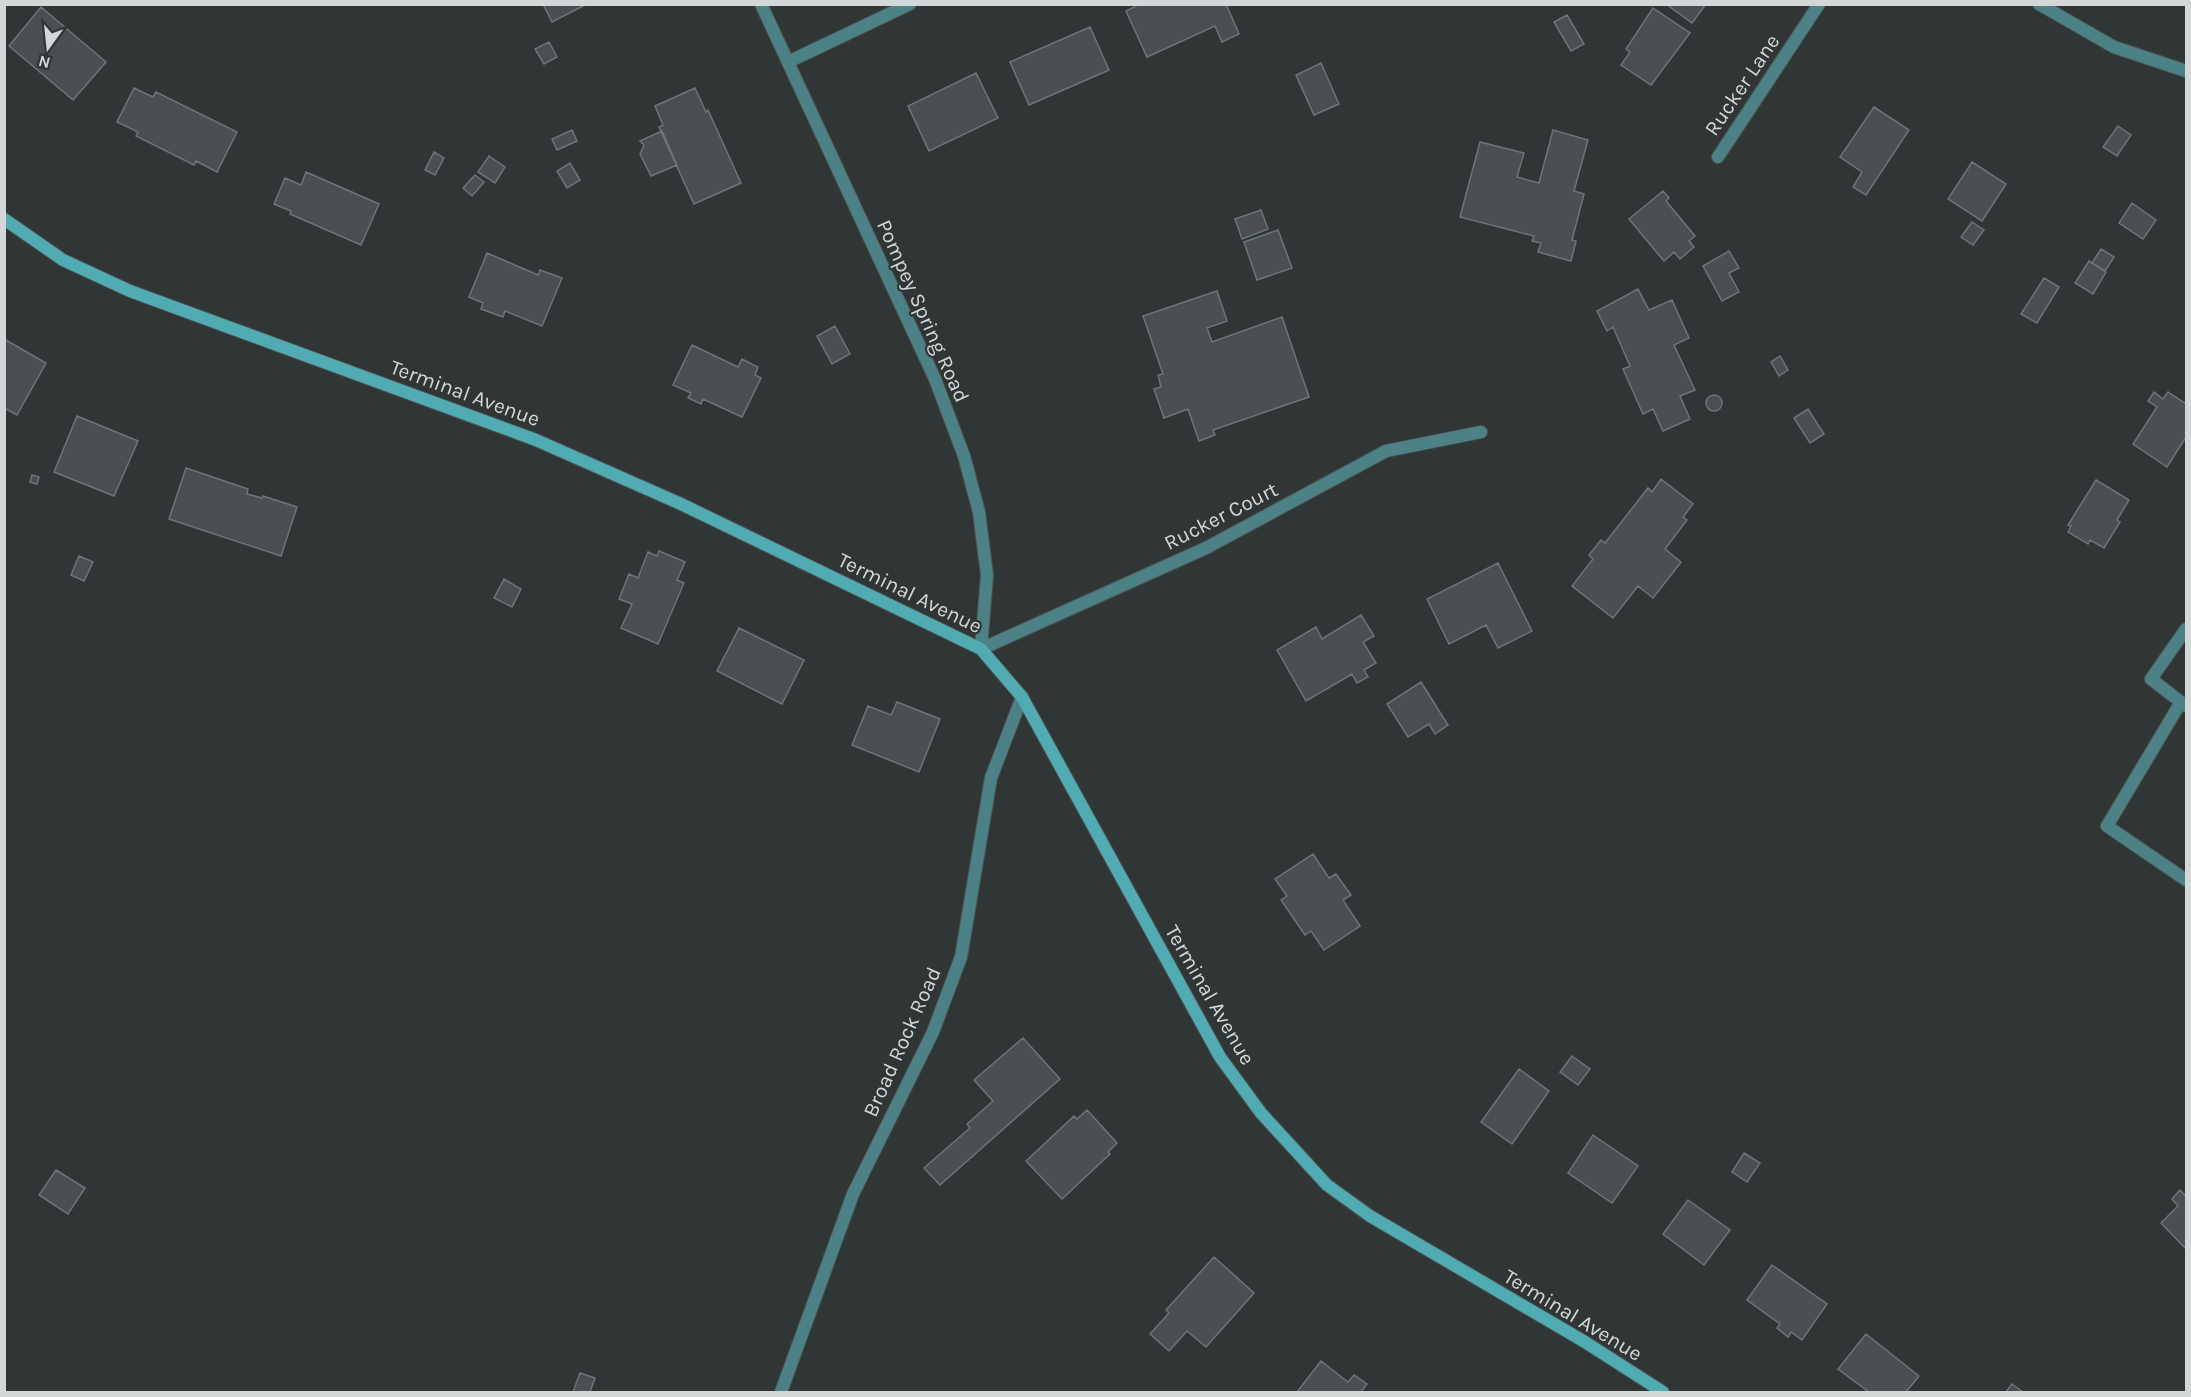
<svg xmlns="http://www.w3.org/2000/svg" width="2191" height="1397" viewBox="0 0 2191 1397" font-family="Karla,sans-serif">
  <style>
    .building { fill: #4a5051; stroke: #6e7576; stroke-width: 1.5 }
    .lines { fill: none; stroke-linecap: round; stroke-linejoin: round }
    .lane-casing { stroke: #4d5353; stroke-width: 14 }
    .street-casing { stroke: #4d5353; stroke-width: 14 }
    .secondary-casing { stroke: #4d5353; stroke-width: 14 }
    .lane { stroke: #4c8185; stroke-width: 12 }
    .street { stroke: #4c8185; stroke-width: 12 }
    .secondary { stroke: #51abb2; stroke-width: 12 }
    .labels { text-anchor: middle; dominant-baseline: central; stroke-width: 4.5; stroke-linejoin: round; paint-order: stroke }
    .street-label { font-size: 21px; fill: #d3d7d7; stroke: #303636 }
  </style>
  <rect width="100%" height="100%" fill="#303636"/>
  <path class="building" d="M 543,4 L 587,4 L 552,22 Z
    M 1140,4 L 1226,4 L 1239,34 L 1222,42 L 1215,26 L 1147,57 L 1126,11 Z
    M 1666,4 L 1706,4 L 1692,23 Z
    M 41,7 L 106,62 L 73,100 L 9,46 Z
    M 1653,8 L 1690,33 L 1651,85 L 1621,65 L 1630,52 L 1626,49 Z
    M 1567,15 L 1584,44 L 1571,51 L 1554,22 Z
    M 1090,27 L 1109,70 L 1029,105 L 1010,62 Z
    M 549,42 L 557,57 L 544,64 L 535,49 Z
    M 1321,63 L 1339,104 L 1314,115 L 1296,75 Z
    M 976,73 L 998,118 L 929,151 L 908,106 Z
    M 134,88 L 153,97 L 156,92 L 237,132 L 217,172 L 196,161 L 194,165 L 136,136 L 138,132 L 117,122 Z
    M 695,88 L 706,112 L 708,110 L 741,183 L 694,204 L 659,127 L 663,125 L 655,106 Z
    M 1874,107 L 1909,130 L 1866,195 L 1853,187 L 1862,172 L 1840,157 Z
    M 2118,126 L 2131,135 L 2117,156 L 2103,147 Z
    M 572,130 L 577,141 L 557,150 L 552,139 Z
    M 1553,130 L 1588,140 L 1574,191 L 1584,194 L 1572,240 L 1576,241 L 1571,261 L 1538,252 L 1541,243 L 1532,241 L 1534,236 L 1460,217 L 1480,142 L 1524,153 L 1517,177 L 1539,183 Z
    M 662,131 L 677,165 L 651,176 L 640,154 L 644,145 L 640,141 Z
    M 434,152 L 444,158 L 435,175 L 425,170 Z
    M 489,156 L 505,167 L 495,183 L 478,172 Z
    M 1972,162 L 2006,184 L 1982,221 L 1948,199 Z
    M 570,163 L 580,180 L 567,188 L 557,171 Z
    M 306,172 L 379,204 L 361,245 L 290,214 L 291,211 L 274,204 L 285,178 L 301,185 Z
    M 475,175 L 484,182 L 472,196 L 463,188 Z
    M 1663,191 L 1669,198 L 1666,201 L 1695,236 L 1689,241 L 1694,247 L 1680,259 L 1674,252 L 1664,261 L 1629,219 Z
    M 2132,203 L 2156,220 L 2143,239 L 2119,223 Z
    M 1261,210 L 1268,229 L 1242,239 L 1235,219 Z
    M 1972,222 L 1984,230 L 1973,245 L 1961,237 Z
    M 1278,230 L 1292,268 L 1257,280 L 1244,242 Z
    M 2101,249 L 2114,257 L 2105,271 L 2092,263 Z
    M 1729,251 L 1739,268 L 1729,273 L 1739,292 L 1722,301 L 1703,266 Z
    M 487,253 L 538,275 L 540,270 L 562,278 L 542,326 L 505,311 L 503,317 L 481,309 L 483,303 L 469,297 Z
    M 2089,261 L 2106,272 L 2093,294 L 2075,283 Z
    M 2044,278 L 2059,287 L 2037,323 L 2021,314 Z
    M 1638,289 L 1649,310 L 1672,300 L 1689,338 L 1674,345 L 1695,390 L 1680,396 L 1690,419 L 1663,431 L 1653,409 L 1643,414 L 1623,369 L 1630,366 L 1613,327 L 1607,331 L 1597,311 Z
    M 1217,291 L 1227,321 L 1207,328 L 1212,342 L 1282,317 L 1309,397 L 1213,430 L 1215,435 L 1199,441 L 1188,409 L 1164,418 L 1154,389 L 1161,387 L 1158,375 L 1163,374 L 1143,316 Z
    M 835,326 L 850,354 L 832,364 L 817,336 Z
    M 4,339 L 46,363 L 17,415 L 4,408 Z
    M 692,345 L 738,367 L 742,359 L 758,367 L 755,375 L 761,378 L 742,417 L 703,399 L 701,404 L 688,398 L 691,393 L 673,385 Z
    M 1780,356 L 1788,370 L 1779,376 L 1771,362 Z
    M 2154,392 L 2163,399 L 2168,392 L 2186,404 L 2186,437 L 2167,467 L 2133,444 L 2157,407 L 2148,401 Z
    M1706 403a8 8 0 1 1 16 0a8 8 0 1 1-16 0Z
    M 1808,409 L 1824,434 L 1810,443 L 1794,418 Z
    M 77,416 L 138,441 L 114,496 L 54,472 Z
    M 186,468 L 248,489 L 247,494 L 262,498 L 263,496 L 297,507 L 281,556 L 169,519 Z
    M 32,475 L 39,477 L 37,484 L 30,482 Z
    M 1661,479 L 1693,504 L 1683,517 L 1687,520 L 1665,549 L 1681,562 L 1653,598 L 1638,586 L 1613,618 L 1572,586 L 1593,559 L 1589,555 L 1601,540 L 1605,543 L 1648,488 L 1652,492 Z
    M 2096,480 L 2129,500 L 2117,520 L 2120,522 L 2104,548 L 2090,540 L 2088,544 L 2068,532 L 2071,526 L 2068,525 Z
    M 659,551 L 685,562 L 677,580 L 684,583 L 658,644 L 621,628 L 632,604 L 619,599 L 629,574 L 638,578 L 648,552 L 657,556 Z
    M 79,556 L 93,562 L 84,581 L 71,575 Z
    M 1498,563 L 1532,631 L 1498,648 L 1486,625 L 1449,644 L 1427,599 Z
    M 504,579 L 521,589 L 512,607 L 494,598 Z
    M 1361,615 L 1374,636 L 1363,642 L 1376,663 L 1364,670 L 1368,677 L 1357,683 L 1352,674 L 1306,701 L 1277,650 L 1316,627 L 1322,639 Z
    M 739,628 L 804,660 L 782,704 L 717,671 Z
    M 1421,682 L 1448,725 L 1435,734 L 1429,724 L 1408,737 L 1387,704 Z
    M 897,702 L 940,719 L 919,772 L 852,745 L 868,706 L 891,715 Z
    M 1313,854 L 1329,878 L 1336,874 L 1351,895 L 1343,900 L 1360,926 L 1324,950 L 1311,931 L 1305,935 L 1281,900 L 1287,896 L 1275,879 Z
    M 1023,1038 L 1060,1079 L 940,1185 L 924,1168 L 970,1128 L 967,1124 L 993,1101 L 974,1080 Z
    M 1572,1056 L 1590,1069 L 1578,1085 L 1560,1072 Z
    M 1519,1069 L 1549,1091 L 1512,1144 L 1481,1122 Z
    M 1087,1110 L 1117,1143 L 1108,1152 L 1110,1154 L 1062,1199 L 1026,1161 L 1074,1116 L 1077,1119 Z
    M 1593,1135 L 1638,1166 L 1612,1203 L 1568,1173 Z
    M 1744,1153 L 1760,1163 L 1747,1182 L 1732,1172 Z
    M 56,1170 L 85,1188 L 68,1214 L 39,1195 Z
    M 2180,1190 L 2186,1196 L 2186,1249 L 2161,1223 L 2178,1206 L 2172,1199 Z
    M 1688,1200 L 1730,1230 L 1704,1265 L 1663,1234 Z
    M 1214,1257 L 1254,1293 L 1206,1347 L 1187,1331 L 1169,1351 L 1150,1334 L 1169,1313 L 1166,1310 Z
    M 1772,1265 L 1827,1304 L 1802,1340 L 1791,1332 L 1788,1337 L 1777,1328 L 1780,1324 L 1747,1300 Z
    M 1866,1334 L 1919,1376 L 1906,1392 L 1869,1392 L 1838,1369 Z
    M 1321,1361 L 1348,1382 L 1354,1375 L 1367,1384 L 1361,1392 L 1297,1392 Z
    M 580,1373 L 595,1378 L 590,1392 L 573,1392 Z
    M 2012,1384 L 2023,1392 L 2006,1392 Z"/>
  <g class="lines">
    <defs>
      <path id="lane" d="M 2186,629 L 2151,679 L 2186,706
        M 2181,702 L 2107,826 L 2186,880"/>
      <path id="street" d="M 761,4 L 935,379 L 964,456 L 979,512 L 987,575 L 981,649 L 1206,548 L 1386,451 L 1481,432
        M 2039,4 L 2114,47 L 2186,71
        M 788,62 L 910,4
        M 1718,157 L 1819,4
        M 781,1392 L 853,1194 L 933,1032 L 961,957 L 991,778 L 1022,697"/>
      <path id="secondary" d="M 4,219 L 63,260 L 130,291 L 536,440 L 681,504 L 981,649 L 1022,697 L 1220,1057 L 1261,1113 L 1327,1185 L 1370,1216 L 1585,1342 L 1663,1392"/>
    </defs>
    <use href="#lane" class="lane-casing"/>
    <use href="#street" class="street-casing"/>
    <use href="#secondary" class="secondary-casing"/>
    <use href="#lane" class="lane"/>
    <use href="#street" class="street"/>
    <use href="#secondary" class="secondary"/>
  </g>
  <g class="labels">
    <g class="street-label">
      <text transform="translate(1742 85) rotate(-56)">Rucker Lane</text>
      <text transform="translate(923 311) rotate(66)">Pompey Spring Road</text>
      <text transform="translate(465 393) rotate(20)">Terminal Avenue</text>
      <text transform="translate(1221 516) rotate(-27)">Rucker Court</text>
      <text transform="translate(910 593) rotate(26)">Terminal Avenue</text>
      <text transform="translate(1210 995) rotate(60)">Terminal Avenue</text>
      <text transform="translate(902 1042) rotate(-66)">Broad Rock Road</text>
      <text transform="translate(1573 1315) rotate(31)">Terminal Avenue</text>
    </g>
  </g>
  <rect width="2191" height="1397" fill="none" stroke="#d3d7d7" stroke-width="12"/>
  <g transform="translate(48 48) rotate(195)" stroke="#303636" stroke-width="4.5" paint-order="stroke">
  <path d="M0-4.5L10 22L0 15L-10 22Z" fill="#d3d7d7"/>
  <text y="-9" font-size="16" font-weight="bold" text-anchor="middle" fill="#d3d7d7">N</text>
  </g>
</svg>
